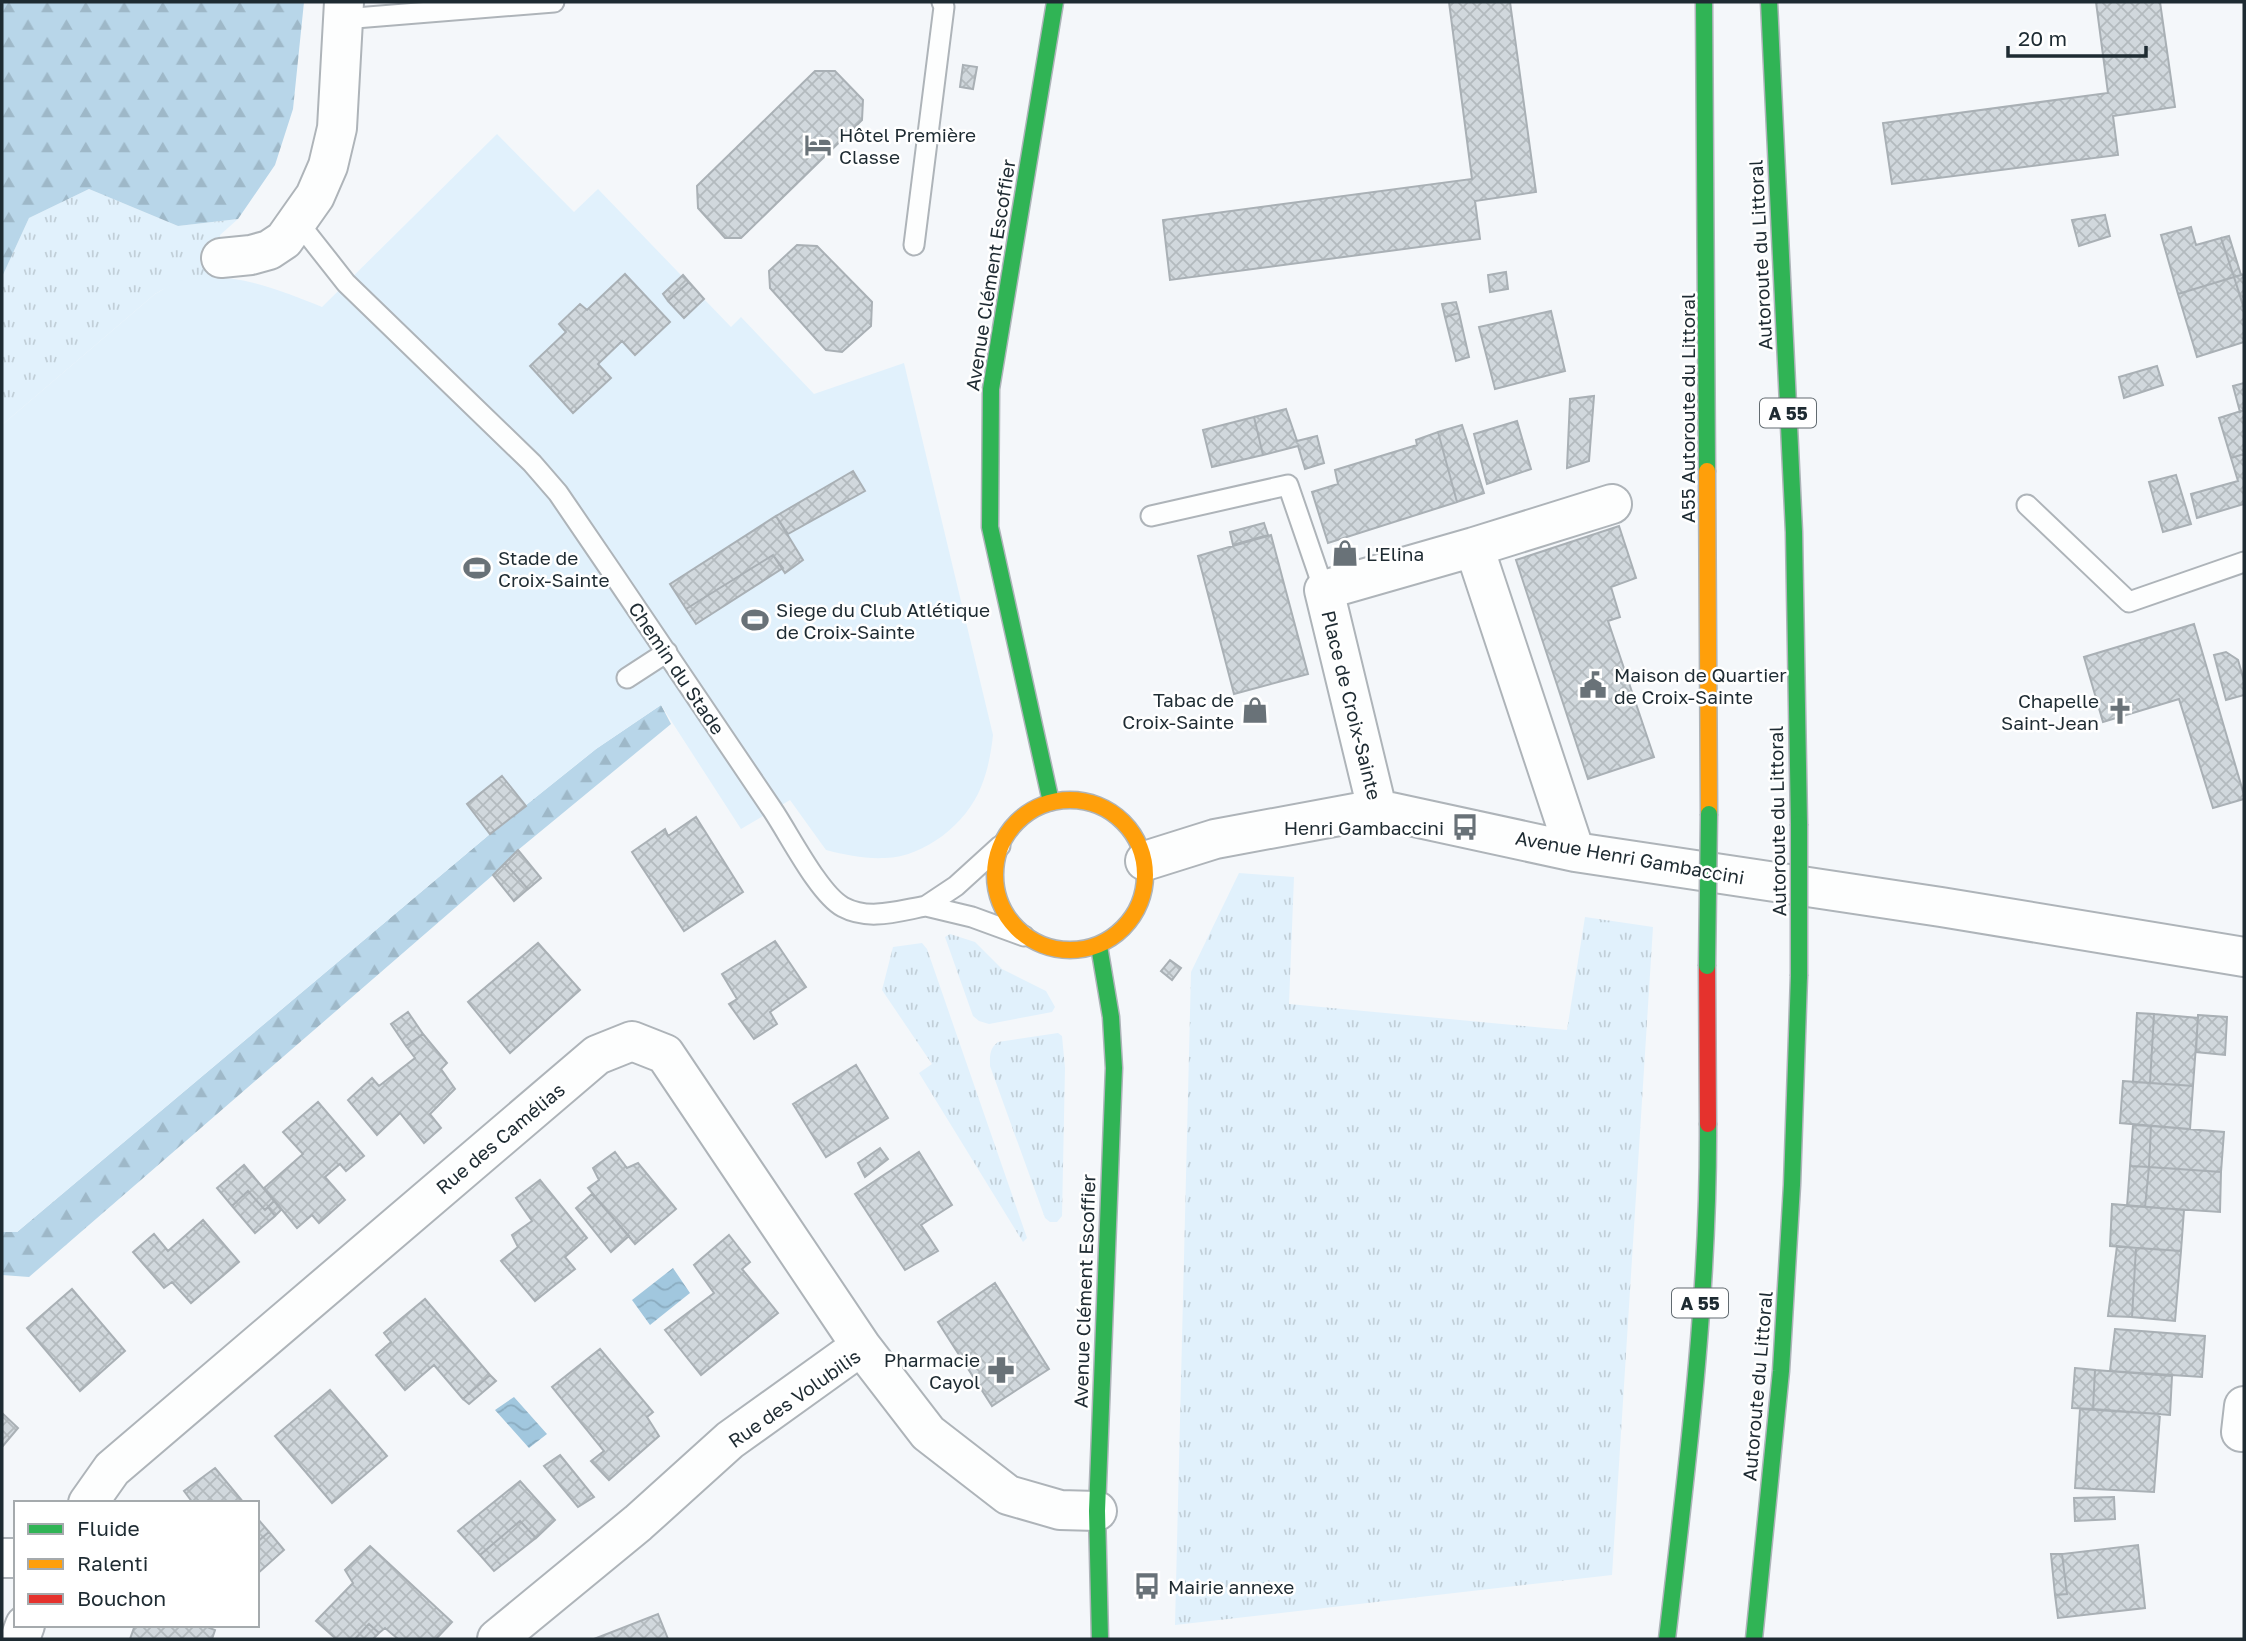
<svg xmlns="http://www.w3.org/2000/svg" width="2246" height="1641" viewBox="0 0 2246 1641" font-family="'Golos Text',sans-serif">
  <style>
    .grass { fill: url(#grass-tufts) }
    .forest { fill: url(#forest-firs) }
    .garden { fill: #e1f1fc }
    .water { fill: url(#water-waves) }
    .building { fill: url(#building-cross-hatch); stroke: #a9b0b5; stroke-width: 2 }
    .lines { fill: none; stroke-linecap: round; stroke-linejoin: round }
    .lane-casing { stroke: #aeb4b9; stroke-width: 23 }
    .street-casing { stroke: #aeb4b9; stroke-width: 42 }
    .fast-casing { stroke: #aeb4b9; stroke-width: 19 }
    .slow-casing { stroke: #aeb4b9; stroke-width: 19 }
    .jam-casing { stroke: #aeb4b9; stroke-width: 19 }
    .lane { stroke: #fdfefe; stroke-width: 19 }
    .street { stroke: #fdfefe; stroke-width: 38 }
    .fast { stroke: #30b455; stroke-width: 16 }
    .slow { stroke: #ff9f0a; stroke-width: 16 }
    .jam { stroke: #e5322d; stroke-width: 16 }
    .fast-bridge-casing { stroke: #aeb4b9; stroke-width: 19; stroke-linecap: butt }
    .fast-bridge { stroke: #30b455; stroke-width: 16 }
    .labels { text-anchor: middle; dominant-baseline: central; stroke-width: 5; stroke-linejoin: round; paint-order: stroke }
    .shield { fill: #fff; stroke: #626b70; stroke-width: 2 }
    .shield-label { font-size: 18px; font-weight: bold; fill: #1e2b32 }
    .poi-label { font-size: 19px; fill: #1e2b32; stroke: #fff; text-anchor: start }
    .street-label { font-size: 19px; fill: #1e2b32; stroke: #fff }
  </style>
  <defs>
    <pattern id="grass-tufts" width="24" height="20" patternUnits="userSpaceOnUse" patternTransform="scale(1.75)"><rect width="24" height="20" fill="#e1f1fc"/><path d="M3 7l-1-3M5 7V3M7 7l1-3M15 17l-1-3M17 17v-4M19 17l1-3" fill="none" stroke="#c1cfd8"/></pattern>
    <pattern id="forest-firs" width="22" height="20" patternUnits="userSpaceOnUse" patternTransform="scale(1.75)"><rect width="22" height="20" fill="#b8d6e9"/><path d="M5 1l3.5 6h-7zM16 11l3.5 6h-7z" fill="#9eb8c8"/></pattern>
    <pattern id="water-waves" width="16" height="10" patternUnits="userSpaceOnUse" patternTransform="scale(1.75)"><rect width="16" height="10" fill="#a1c7de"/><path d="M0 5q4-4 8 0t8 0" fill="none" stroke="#8aabbf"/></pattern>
    <pattern id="building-cross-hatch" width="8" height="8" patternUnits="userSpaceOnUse" patternTransform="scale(1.75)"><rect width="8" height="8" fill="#d1d8dd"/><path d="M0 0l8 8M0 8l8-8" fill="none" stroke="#b3babe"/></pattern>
  </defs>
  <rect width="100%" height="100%" fill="#f4f7fa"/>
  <path class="grass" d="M 89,189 L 178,226 L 238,219 L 220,235 L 223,278 C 195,278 179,280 155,294 L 2,425 L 2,277 L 29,218 Z
    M 1239,873 L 1294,877 L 1289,1004 L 1567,1030 L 1585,917 L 1653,927 L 1612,1575 L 1175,1625 L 1191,972 Z
    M 950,934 L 975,942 L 1002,969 L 1046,991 L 1055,1007 L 1052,1012 L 989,1024 L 979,1021 L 973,1016 L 945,937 Z
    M 922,943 L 927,949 L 1027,1238 L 1023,1242 L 919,1073 L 932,1064 L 882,990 L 893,947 Z
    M 1058,1033 L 1062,1036 L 1065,1068 L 1062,1216 L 1057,1222 L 1050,1222 L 1045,1218 L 990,1066 C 990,1056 989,1049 998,1042 Z"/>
  <path class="forest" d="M 2,2 L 304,2 L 293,109 L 275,165 L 238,219 L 178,226 L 89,189 L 29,218 L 2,277 Z
    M 661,705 L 671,724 L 518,850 L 493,875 L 29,1277 L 2,1275 L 2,1232 L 17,1232 L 490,834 L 596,749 Z"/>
  <path class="garden" d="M 497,134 L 574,212 L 598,189 L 731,327 L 741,317 L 814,394 L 904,363 L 993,735 C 991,753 988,770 981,787 C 967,823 925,857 885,858 C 865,859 846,855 826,850 L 790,800 L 741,829 L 661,705 L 596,749 L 490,834 L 17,1232 L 2,1232 L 2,425 L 155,294 C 161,291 167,286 174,283 C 220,265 279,290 322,307 Z"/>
  <path class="water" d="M 673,1268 L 690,1293 L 650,1325 L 632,1300 Z
    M 514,1397 L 547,1434 L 529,1448 L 495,1410 Z"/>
  <path class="building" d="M 1449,2 L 1510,2 L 1536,192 L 1475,201 L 1480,239 L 1170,280 L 1163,220 L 1472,179 Z
    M 2096,2 L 2160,2 L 2175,107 L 2113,116 L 2118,155 L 1892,184 L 1883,123 L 2108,93 Z
    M 963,65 L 977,67 L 973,89 L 960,87 Z
    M 815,71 L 835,71 L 863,100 L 862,120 L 741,238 L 725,238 L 698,208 L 697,186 Z
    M 2105,215 L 2110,236 L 2079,246 L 2072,220 Z
    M 2191,227 L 2196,245 L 2221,238 L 2234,277 L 2178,294 L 2161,235 Z
    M 2229,236 L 2241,275 L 2234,277 L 2221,238 Z
    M 797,245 L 817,246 L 872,302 L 871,326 L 842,352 L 826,350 L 770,288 L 769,271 Z
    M 1506,272 L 1508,289 L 1490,292 L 1488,275 Z
    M 625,274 L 670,322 L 635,355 L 622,341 L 598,364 L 611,378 L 573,413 L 530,366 L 566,332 L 559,324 L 580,304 L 587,310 Z
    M 2244,274 L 2244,308 L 2234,277 Z
    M 683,275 L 689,282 L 668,301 L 663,294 Z
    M 2234,277 L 2244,309 L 2244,342 L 2197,357 L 2178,294 Z
    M 689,282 L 704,299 L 684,318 L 668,301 Z
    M 1456,302 L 1459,313 L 1445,317 L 1442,304 Z
    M 1551,311 L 1565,371 L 1495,389 L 1479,327 Z
    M 1459,313 L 1469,357 L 1456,361 L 1445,317 Z
    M 2157,366 L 2163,385 L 2124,398 L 2119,377 Z
    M 2244,383 L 2244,410 L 2240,412 L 2233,386 Z
    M 1594,396 L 1589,461 L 1567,468 L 1570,399 Z
    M 1286,409 L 1297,441 L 1317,436 L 1324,463 L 1305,469 L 1298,446 L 1263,455 L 1254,417 Z
    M 2244,410 L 2244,454 L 2231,458 L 2219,418 Z
    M 1254,417 L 1263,455 L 1212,467 L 1203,430 Z
    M 1517,421 L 1531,469 L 1487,484 L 1474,434 Z
    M 1462,425 L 1484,493 L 1457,502 L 1438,432 Z
    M 1438,432 L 1457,502 L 1328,543 L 1312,492 L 1338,484 L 1335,470 L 1417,445 L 1416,440 Z
    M 2244,454 L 2244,504 L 2197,518 L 2191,494 L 2238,481 L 2231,458 Z
    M 853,471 L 865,491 L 788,534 L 776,516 Z
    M 2176,475 L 2191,524 L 2163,532 L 2149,482 Z
    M 776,516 L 803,560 L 785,573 L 773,555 L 686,609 L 670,584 Z
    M 1264,523 L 1268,535 L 1233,545 L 1230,532 Z
    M 1619,526 L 1636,578 L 1611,587 L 1620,617 L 1608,621 L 1654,757 L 1588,779 L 1516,560 Z
    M 1271,535 L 1308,674 L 1234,694 L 1198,556 Z
    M 773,555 L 783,568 L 696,624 L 686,609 Z
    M 2194,624 L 2244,795 L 2244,799 L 2213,808 L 2179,699 L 2103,722 L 2084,657 Z
    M 2226,652 L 2238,660 L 2244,681 L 2244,695 L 2226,700 L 2214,655 Z
    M 502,776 L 526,806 L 490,834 L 467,804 Z
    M 696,817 L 743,892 L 684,931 L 632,852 L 665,829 L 668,836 Z
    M 518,850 L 541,878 L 528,889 L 505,863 Z
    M 505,863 L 528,889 L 514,901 L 493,875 Z
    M 775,941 L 806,987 L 770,1012 L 777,1024 L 754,1039 L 729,1004 L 737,999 L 722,974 Z
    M 538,943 L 580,990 L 510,1053 L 468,1002 Z
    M 1170,960 L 1181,968 L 1172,980 L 1161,971 Z
    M 408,1012 L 423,1034 L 406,1046 L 391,1024 Z
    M 2137,1013 L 2154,1014 L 2150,1083 L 2133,1082 Z
    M 2154,1014 L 2198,1018 L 2193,1086 L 2150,1083 Z
    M 2198,1015 L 2227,1017 L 2225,1055 L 2196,1052 Z
    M 423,1034 L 447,1063 L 441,1069 L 455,1089 L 430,1114 L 441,1128 L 424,1143 L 400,1113 L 377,1135 L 348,1100 L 372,1078 L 379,1086 L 415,1058 L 406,1046 Z
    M 856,1065 L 888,1118 L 826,1157 L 793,1104 Z
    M 2123,1081 L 2193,1086 L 2190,1129 L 2120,1123 Z
    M 318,1102 L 364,1156 L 346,1171 L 340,1164 L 325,1177 L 345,1200 L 319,1223 L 312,1215 L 297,1228 L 264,1188 L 303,1154 L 283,1132 Z
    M 2133,1125 L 2151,1126 L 2149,1167 L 2130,1166 Z
    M 2151,1126 L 2224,1132 L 2221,1172 L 2149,1167 Z
    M 880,1148 L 888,1159 L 865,1177 L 858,1163 Z
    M 615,1152 L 627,1168 L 638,1163 L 676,1209 L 635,1244 L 588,1188 L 599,1180 L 593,1168 Z
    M 919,1152 L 952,1205 L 921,1225 L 938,1251 L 905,1270 L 855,1194 Z
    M 244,1165 L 274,1201 L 265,1210 L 248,1191 L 232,1206 L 217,1188 Z
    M 2130,1166 L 2149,1167 L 2145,1207 L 2127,1206 Z
    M 2149,1167 L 2221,1172 L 2220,1212 L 2145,1207 Z
    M 540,1180 L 587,1238 L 565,1257 L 575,1269 L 535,1301 L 501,1261 L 518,1247 L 512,1235 L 532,1221 L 516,1198 Z
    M 248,1191 L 265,1210 L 268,1207 L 275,1216 L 255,1233 L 232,1206 Z
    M 592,1194 L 629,1236 L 611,1252 L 576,1208 Z
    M 274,1201 L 281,1210 L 275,1216 L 268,1207 Z
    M 2112,1204 L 2184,1210 L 2181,1251 L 2110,1246 Z
    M 203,1220 L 239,1262 L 191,1303 L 172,1282 L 164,1288 L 133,1252 L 154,1234 L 168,1251 Z
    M 729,1235 L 750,1262 L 742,1269 L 778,1313 L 701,1375 L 665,1330 L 714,1293 L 694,1265 Z
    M 2117,1246 L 2136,1248 L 2132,1317 L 2108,1316 Z
    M 2136,1248 L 2181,1251 L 2175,1321 L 2132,1317 Z
    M 995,1283 L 1049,1369 L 992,1406 L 938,1322 Z
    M 72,1289 L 125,1351 L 80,1391 L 27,1328 Z
    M 425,1299 L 490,1375 L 463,1399 L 434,1365 L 405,1390 L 376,1355 L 391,1342 L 384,1333 Z
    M 2115,1329 L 2205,1336 L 2202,1377 L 2110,1371 Z
    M 600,1349 L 653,1412 L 647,1417 L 659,1436 L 609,1480 L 591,1461 L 604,1451 L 552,1387 Z
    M 2075,1368 L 2095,1370 L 2093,1409 L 2072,1408 Z
    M 2095,1370 L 2172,1376 L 2170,1415 L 2093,1409 Z
    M 490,1375 L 496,1381 L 469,1404 L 463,1399 Z
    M 330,1390 L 387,1456 L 332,1503 L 275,1436 Z
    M 2080,1409 L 2160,1414 L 2154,1492 L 2075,1488 Z
    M 2,1413 L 18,1428 L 2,1447 Z
    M 560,1455 L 594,1497 L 578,1507 L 544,1466 Z
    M 215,1468 L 244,1503 L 193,1503 L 184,1491 Z
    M 520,1481 L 555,1520 L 536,1538 L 520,1521 L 480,1555 L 458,1531 Z
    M 2114,1497 L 2115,1519 L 2075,1521 L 2074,1498 Z
    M 257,1518 L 269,1532 L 257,1542 Z
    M 520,1521 L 536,1538 L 494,1571 L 480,1555 Z
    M 269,1532 L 284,1550 L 257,1574 L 257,1542 Z
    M 2138,1545 L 2145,1608 L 2058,1618 L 2055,1595 L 2067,1594 L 2062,1554 Z
    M 370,1546 L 452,1622 L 436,1639 L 398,1639 L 385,1628 L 379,1633 L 369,1624 L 355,1639 L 336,1639 L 316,1621 L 353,1583 L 345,1570 Z
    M 2051,1554 L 2062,1554 L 2067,1594 L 2055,1595 Z
    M 658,1614 L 668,1639 L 594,1639 Z
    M 369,1624 L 379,1633 L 373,1639 L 355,1639 Z
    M 135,1625 L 202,1625 L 215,1630 L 212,1639 L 130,1639 Z"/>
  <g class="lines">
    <defs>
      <path id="lane" d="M 343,19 L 554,2
        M 298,222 L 346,283 L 532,463 L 558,493 C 630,598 701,704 772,809 C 789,834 819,894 843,907 C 869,921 898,911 926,906
        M 914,245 L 944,7 L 942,2
        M 2027,505 L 2129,602 L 2244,562
        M 1151,516 L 1288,485 L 1324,590
        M 627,678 L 667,652
        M 1000,846 L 956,886 L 926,906 L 972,917 L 1024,936"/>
      <path id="street" d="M 221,258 L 251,255 L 269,250 L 284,240 L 315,196 L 328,166 L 337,128 L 344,2
        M 1474,547 L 1612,504
        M 1377,809 L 1324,590 L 1474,547 L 1575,852
        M 1145,861 L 1215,839 L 1377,809 L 1575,852 L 1941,907 L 2244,957
        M 2241,1432 L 2244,1406
        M 88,1503 L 112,1469 L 597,1055 L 632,1041 L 665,1054 L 861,1346
        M 2,1558 L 16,1558
        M 20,1639 L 25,1625
        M 497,1639 L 638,1523 L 730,1440 L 861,1346 L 928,1433 L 1008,1495 L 1060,1510 L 1097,1511"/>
      <path id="fast" d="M 1704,2 L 1707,471
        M 1769,2 L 1794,532 L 1799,824
        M 1051,802 L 990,527 L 991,389 L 1055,2
        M 1099,946 L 1111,1017 L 1114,1068 L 1097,1511 L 1100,1639
        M 1667,1639 C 1687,1468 1709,1296 1708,1124
        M 1754,1639 L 1781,1371 L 1792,1185 L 1799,976"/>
      <path id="slow" d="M 1707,471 L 1709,814
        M995 875a75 75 0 1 1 150 0a75 75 0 1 1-150 0Z"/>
      <path id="jam" d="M 1707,966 L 1708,1124"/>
    </defs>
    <use href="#lane" class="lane-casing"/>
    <use href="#street" class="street-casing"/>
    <use href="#fast" class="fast-casing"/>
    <use href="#slow" class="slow-casing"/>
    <use href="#jam" class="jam-casing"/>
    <use href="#lane" class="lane"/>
    <use href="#street" class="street"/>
    <use href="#fast" class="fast"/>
    <use href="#slow" class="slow"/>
    <use href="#jam" class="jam"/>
    <defs>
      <path id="fast-bridge" d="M 1799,824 L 1799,976
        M 1707,966 L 1709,814"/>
    </defs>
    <use href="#fast-bridge" class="fast-bridge-casing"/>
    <use href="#fast-bridge" class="fast-bridge"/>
  </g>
  <defs>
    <symbol id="hotel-bare" viewBox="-9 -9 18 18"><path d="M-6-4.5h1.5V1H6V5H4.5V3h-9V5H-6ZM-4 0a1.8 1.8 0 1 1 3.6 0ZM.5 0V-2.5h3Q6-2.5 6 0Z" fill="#697278" stroke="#fff" stroke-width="2.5" paint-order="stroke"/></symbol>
    <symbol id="shop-bare" viewBox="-9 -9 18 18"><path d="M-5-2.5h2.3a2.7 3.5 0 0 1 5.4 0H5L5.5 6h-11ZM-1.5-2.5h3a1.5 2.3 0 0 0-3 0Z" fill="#697278" stroke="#fff" stroke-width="2.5" paint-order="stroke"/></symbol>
    <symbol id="stadium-bare" viewBox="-9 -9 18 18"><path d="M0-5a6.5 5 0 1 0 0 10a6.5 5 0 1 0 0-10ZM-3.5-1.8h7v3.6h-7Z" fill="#697278" stroke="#fff" stroke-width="2.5" paint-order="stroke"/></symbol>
    <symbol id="civic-bare" viewBox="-9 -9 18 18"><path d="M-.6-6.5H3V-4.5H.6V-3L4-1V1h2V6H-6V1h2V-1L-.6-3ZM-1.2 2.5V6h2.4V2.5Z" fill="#697278" stroke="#fff" stroke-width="2.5" paint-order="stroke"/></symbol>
    <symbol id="church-bare" viewBox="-9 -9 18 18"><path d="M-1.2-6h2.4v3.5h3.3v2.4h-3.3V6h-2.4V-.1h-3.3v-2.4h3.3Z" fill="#697278" stroke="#fff" stroke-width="2.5" paint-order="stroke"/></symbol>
    <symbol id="bus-bare" viewBox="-9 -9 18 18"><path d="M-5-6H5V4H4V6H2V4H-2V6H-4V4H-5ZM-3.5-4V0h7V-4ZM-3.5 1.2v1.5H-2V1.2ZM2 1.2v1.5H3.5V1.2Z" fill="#697278" stroke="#fff" stroke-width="2.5" paint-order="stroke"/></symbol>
    <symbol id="pharmacy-bare" viewBox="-9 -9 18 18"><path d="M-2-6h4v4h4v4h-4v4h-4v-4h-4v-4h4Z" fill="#697278" stroke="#fff" stroke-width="2.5" paint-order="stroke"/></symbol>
  </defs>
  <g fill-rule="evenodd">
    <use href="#hotel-bare" x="799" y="126" width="38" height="38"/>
    <use href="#shop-bare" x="1326" y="534" width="38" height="38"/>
    <use href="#stadium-bare" x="458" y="549" width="38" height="38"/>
    <use href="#stadium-bare" x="736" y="601" width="38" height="38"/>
    <use href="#civic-bare" x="1574" y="666" width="38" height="38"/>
    <use href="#shop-bare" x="1236" y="691" width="38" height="38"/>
    <use href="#church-bare" x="2101" y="692" width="38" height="38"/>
    <use href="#bus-bare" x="1446" y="808" width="38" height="38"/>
    <use href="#pharmacy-bare" x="982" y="1351" width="38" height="38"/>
    <use href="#bus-bare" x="1128" y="1567" width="38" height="38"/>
  </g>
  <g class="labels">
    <g class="shield">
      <rect x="1760" y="398.5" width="56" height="29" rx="5"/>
      <rect x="1672" y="1288.5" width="56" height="29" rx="5"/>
    </g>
    <g class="shield-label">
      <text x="1788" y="413">A 55</text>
      <text x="1700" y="1303">A 55</text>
    </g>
    <g class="poi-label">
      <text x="839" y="134">Hôtel Première<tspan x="839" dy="22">Classe</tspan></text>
      <text x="1366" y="553">L'Elina</text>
      <text x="498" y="557">Stade de<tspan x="498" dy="22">Croix-Sainte</tspan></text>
      <text x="776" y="609">Siege du Club Atlétique<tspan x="776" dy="22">de Croix-Sainte</tspan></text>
      <text x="1614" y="674">Maison de Quartier<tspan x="1614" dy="22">de Croix-Sainte</tspan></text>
      <text x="1234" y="699" text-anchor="end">Tabac de<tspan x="1234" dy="22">Croix-Sainte</tspan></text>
      <text x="2099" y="700" text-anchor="end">Chapelle<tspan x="2099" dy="22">Saint-Jean</tspan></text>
      <text x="1444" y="827" text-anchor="end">Henri Gambaccini</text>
      <text x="980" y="1359" text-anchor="end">Pharmacie<tspan x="980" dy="22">Cayol</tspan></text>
      <text x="1168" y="1586">Mairie annexe</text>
    </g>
    <g class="street-label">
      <text transform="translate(1760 255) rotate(-93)">Autoroute du Littoral</text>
      <text transform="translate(990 275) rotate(-81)">Avenue Clément Escoffier</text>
      <text transform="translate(1687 408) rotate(-90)">A55 Autoroute du Littoral</text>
      <text transform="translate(677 668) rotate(56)">Chemin du Stade</text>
      <text transform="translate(1352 705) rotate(76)">Place de Croix-Sainte</text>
      <text transform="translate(1777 821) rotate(-91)">Autoroute du Littoral</text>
      <text transform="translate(1630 857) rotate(10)">Avenue Henri Gambaccini</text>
      <text transform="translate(500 1138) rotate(-40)">Rue des Camélias</text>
      <text transform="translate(1084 1291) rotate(-88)">Avenue Clément Escoffier</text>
      <text transform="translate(1757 1386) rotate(-85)">Autoroute du Littoral</text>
      <text transform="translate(794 1398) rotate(-35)">Rue des Volubilis</text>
    </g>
  </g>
  <rect width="2246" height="1641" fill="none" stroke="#1e2b32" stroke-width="7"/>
  <rect x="14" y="1501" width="245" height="126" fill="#ffffff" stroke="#a5aaad" stroke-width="2"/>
  <rect x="28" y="1524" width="35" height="10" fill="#30b455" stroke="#a5aaad" stroke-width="2"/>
  <text x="77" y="1536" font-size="21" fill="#1e2b32">Fluide</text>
  <rect x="28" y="1559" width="35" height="10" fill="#ff9f0a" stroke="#a5aaad" stroke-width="2"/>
  <text x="77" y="1571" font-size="21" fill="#1e2b32">Ralenti</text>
  <rect x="28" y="1594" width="35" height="10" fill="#e5322d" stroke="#a5aaad" stroke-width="2"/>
  <text x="77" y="1606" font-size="21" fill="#1e2b32">Bouchon</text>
  <path d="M2008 46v10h138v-10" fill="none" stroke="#1e2b32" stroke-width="3.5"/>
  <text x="2018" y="46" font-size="21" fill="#1e2b32" stroke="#ffffff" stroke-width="5" paint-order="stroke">20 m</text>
</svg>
